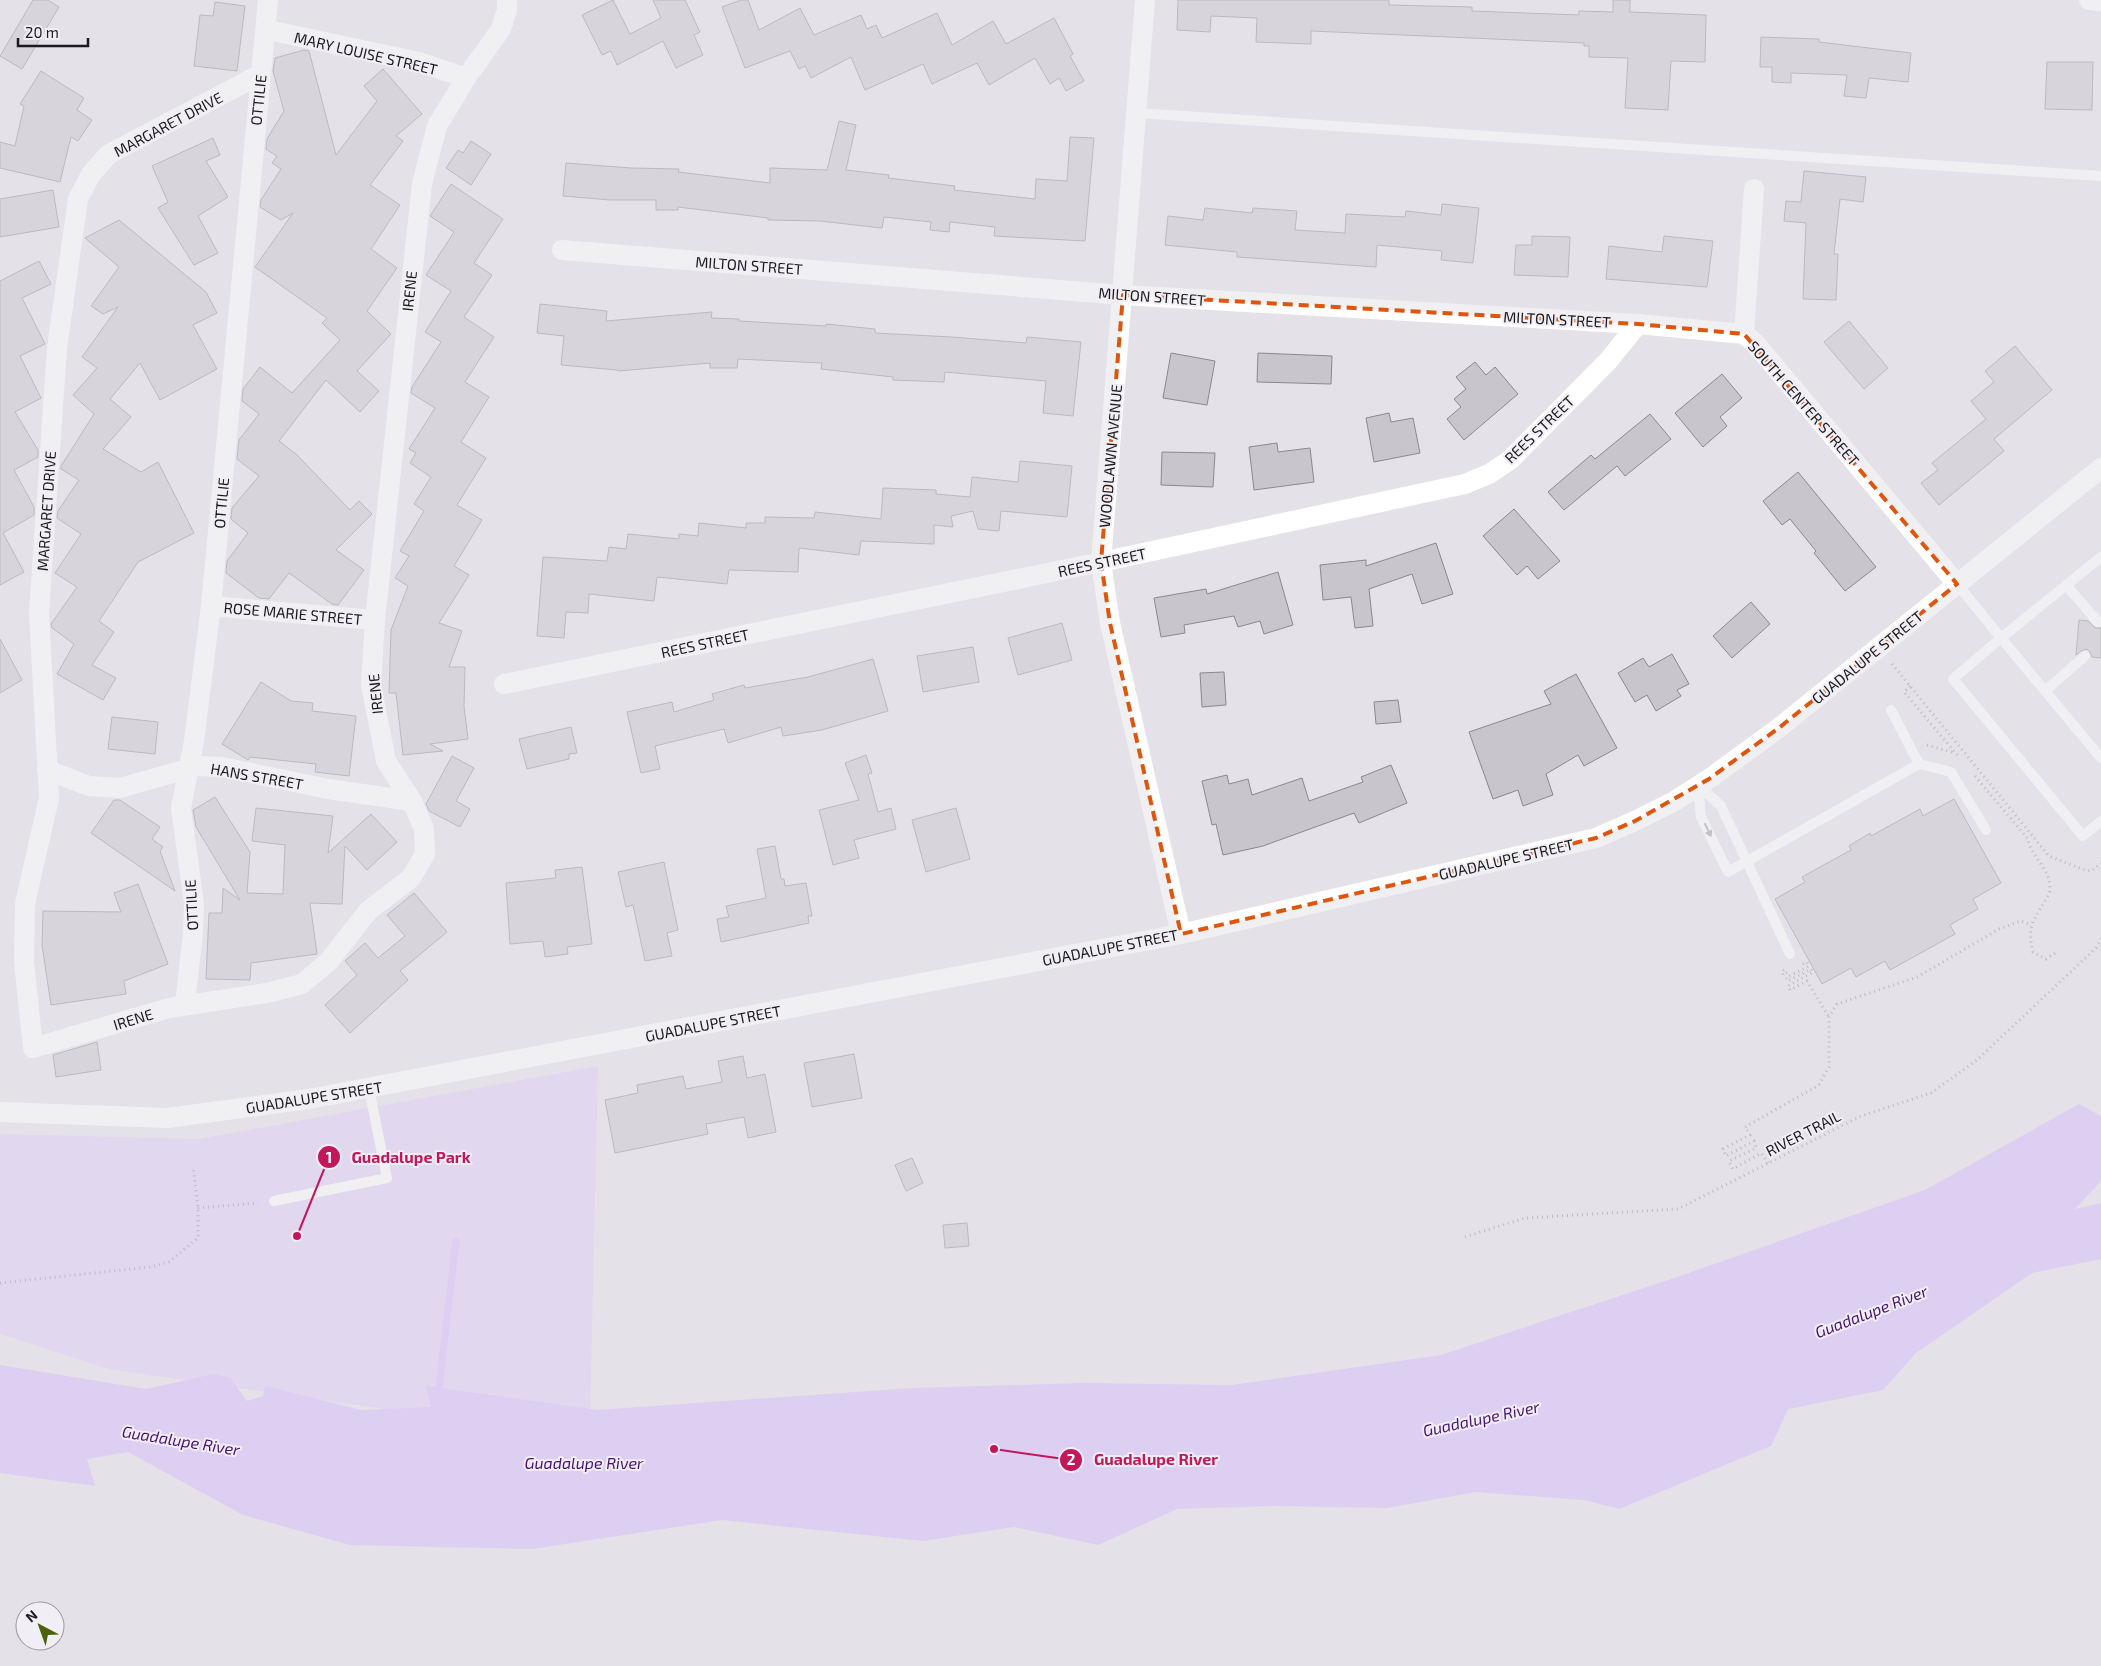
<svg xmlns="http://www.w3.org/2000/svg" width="2101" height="1666" viewBox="0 0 2101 1666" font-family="'Exo 2',sans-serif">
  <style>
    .green { fill: #ddc9f9 }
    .water { fill: #d5b8fc }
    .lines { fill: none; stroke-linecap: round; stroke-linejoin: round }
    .stream { stroke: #d5b8fc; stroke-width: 7 }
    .building { fill: #c8c6cc; stroke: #8b888e }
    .path { stroke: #8e8d91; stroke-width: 3; stroke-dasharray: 1 4; stroke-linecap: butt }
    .lane { stroke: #fff; stroke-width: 10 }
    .street { stroke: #fff; stroke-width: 20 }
    .oneway { fill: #989899 }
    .marked { fill: none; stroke: #de560d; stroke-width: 4; stroke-dasharray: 10 6; stroke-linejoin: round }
    .labels { text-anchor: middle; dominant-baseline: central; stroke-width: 4; stroke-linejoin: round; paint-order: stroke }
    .street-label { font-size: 15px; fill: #1b1a1c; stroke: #f1eff5 }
    .water-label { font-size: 16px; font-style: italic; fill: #481273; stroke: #f1eff5 }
    .leader { fill: none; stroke: #c2185b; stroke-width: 2 }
    .callout-dot { fill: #c2185b; stroke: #f1eff5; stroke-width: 2 }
    .mark-label { font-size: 15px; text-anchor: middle; font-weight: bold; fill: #fff }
    .callout-label { font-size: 16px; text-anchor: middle; font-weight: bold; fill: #c2185b; stroke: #f1eff5; stroke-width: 4; stroke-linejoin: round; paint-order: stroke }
  </style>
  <rect width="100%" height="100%" fill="#e4e2e8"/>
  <path class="green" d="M 598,1066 L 590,1418 L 418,1414 L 109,1369 L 0,1334 L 0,1134 L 199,1139 Z"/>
  <path class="water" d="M 2079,1104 L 2101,1116 L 2101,1181 L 2075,1209 L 2101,1203 L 2101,1259 L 2032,1273 L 1916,1353 L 1883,1390 L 1788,1409 L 1771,1446 L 1619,1509 L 1584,1500 L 1476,1492 L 1387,1508 L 1275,1506 L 1177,1509 L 1098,1545 L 1014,1527 L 923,1541 L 722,1520 L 532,1549 L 350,1545 L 243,1515 L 128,1452 L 87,1459 L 95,1486 L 0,1473 L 0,1365 L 146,1389 L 214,1374 L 230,1378 L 247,1401 L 263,1396 L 265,1386 L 361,1410 L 431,1407 L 426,1386 L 597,1410 L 912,1388 L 1083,1383 L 1232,1385 L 1441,1355 L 1680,1276 L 1925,1190 Z"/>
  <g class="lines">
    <path class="stream" d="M 443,1396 L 439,1388 L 456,1241"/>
  </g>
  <path class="building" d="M 33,0 L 48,0 L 59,7 L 22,69 L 0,56 Z
    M 613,0 L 630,34 L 661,18 L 653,0 L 685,0 L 700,32 L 694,35 L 703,55 L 676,68 L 663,41 L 617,65 L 611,51 L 602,55 L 582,15 Z
    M 741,0 L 748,0 L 759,30 L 800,8 L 814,35 L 861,15 L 867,29 L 876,25 L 882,38 L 937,13 L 952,45 L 993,21 L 1006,44 L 1054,18 L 1073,54 L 1070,56 L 1084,81 L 1066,91 L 1059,78 L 1050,84 L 1035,58 L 989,85 L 977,63 L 932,84 L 923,64 L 865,90 L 851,57 L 811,78 L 805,66 L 799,69 L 790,51 L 745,68 L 722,7 Z
    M 1178,0 L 1389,0 L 1389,5 L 1472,7 L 1472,11 L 1579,15 L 1579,11 L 1613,12 L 1613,0 L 1630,0 L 1630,12 L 1706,15 L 1705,62 L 1671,61 L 1668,110 L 1625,108 L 1628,58 L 1589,57 L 1589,46 L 1584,46 L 1584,43 L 1311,31 L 1311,44 L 1256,42 L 1257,18 L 1211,16 L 1210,32 L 1177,30 Z
    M 215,2 L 245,6 L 237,71 L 194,66 L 200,15 L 213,16 Z
    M 1761,37 L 1819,39 L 1819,42 L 1911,53 L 1908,82 L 1869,78 L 1866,98 L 1844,96 L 1847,75 L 1791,73 L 1791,83 L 1772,82 L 1772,67 L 1760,67 Z
    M 304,50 L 309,51 L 336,155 L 377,101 L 364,86 L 383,69 L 422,114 L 396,136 L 403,141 L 370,185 L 400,205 L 371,249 L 397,268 L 367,311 L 391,334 L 357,371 L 379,391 L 360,412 L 326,380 L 279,441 L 297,455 L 350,510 L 359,501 L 372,514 L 336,550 L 364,570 L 338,605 L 332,604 L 289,573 L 269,599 L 259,598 L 226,573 L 227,561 L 248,533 L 231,519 L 232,508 L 259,476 L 237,459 L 239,440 L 259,414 L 242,401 L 243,389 L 260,367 L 292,393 L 340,340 L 322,323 L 327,318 L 255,267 L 293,213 L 281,220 L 260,207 L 261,200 L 281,169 L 272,163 L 277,156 L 266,149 L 267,139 L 284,111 L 273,71 L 275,58 Z
    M 2047,62 L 2093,62 L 2092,110 L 2045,109 Z
    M 41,71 L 84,98 L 77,110 L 92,120 L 78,141 L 71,137 L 60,182 L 0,168 L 0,142 L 15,146 L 24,106 L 20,104 Z
    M 839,121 L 856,125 L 846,170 L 889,175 L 888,178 L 955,186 L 954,190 L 1035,199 L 1036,179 L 1067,181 L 1070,137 L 1094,138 L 1085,241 L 994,236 L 995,227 L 950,222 L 949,232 L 930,230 L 931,222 L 884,217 L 882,228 L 820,221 L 768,220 L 768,218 L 678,207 L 678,210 L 656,210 L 656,200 L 610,200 L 563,196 L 566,163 L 631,168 L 679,169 L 678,172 L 770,183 L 770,168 L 827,170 Z
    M 213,138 L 220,155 L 206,161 L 228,197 L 198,216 L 218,253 L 194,265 L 158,208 L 168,202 L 152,166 Z
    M 471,141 L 491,154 L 471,185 L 446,168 L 458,150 L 463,153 Z
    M 1804,171 L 1866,177 L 1863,202 L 1840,199 L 1834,254 L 1838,254 L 1836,300 L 1803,299 L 1806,223 L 1784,221 L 1786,201 L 1801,202 Z
    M 451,184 L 503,219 L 474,263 L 492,275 L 464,317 L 494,337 L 465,382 L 489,397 L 461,442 L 486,458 L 457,505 L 482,520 L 454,566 L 469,575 L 439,623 L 462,631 L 449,667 L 465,667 L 464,706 L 468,739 L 430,744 L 443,751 L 403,755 L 396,693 L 389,693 L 391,630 L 408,586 L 395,578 L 409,556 L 400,551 L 424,511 L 414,504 L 431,477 L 410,463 L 416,453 L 409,449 L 435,408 L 411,393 L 412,387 L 441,342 L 425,332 L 451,291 L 426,275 L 454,232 L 430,216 Z
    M 53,190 L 59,227 L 0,237 L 0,199 Z
    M 1442,204 L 1479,208 L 1473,263 L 1441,260 L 1442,251 L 1377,245 L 1376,267 L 1237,257 L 1237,252 L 1165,245 L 1168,216 L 1203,220 L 1205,208 L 1252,213 L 1253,208 L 1297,211 L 1295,230 L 1345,233 L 1346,214 L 1405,217 L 1406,211 L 1441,215 Z
    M 119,220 L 206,292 L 217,313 L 193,325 L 217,369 L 160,400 L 140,363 L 110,399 L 131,417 L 103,449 L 141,472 L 158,462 L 194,533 L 138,562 L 99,621 L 114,632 L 92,665 L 116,678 L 103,700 L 57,674 L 74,644 L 52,628 L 51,624 L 77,587 L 55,573 L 81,534 L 57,518 L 58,511 L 79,480 L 61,469 L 61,466 L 94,414 L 73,395 L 97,368 L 82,357 L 118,307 L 103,314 L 91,306 L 119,267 L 85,238 Z
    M 1532,236 L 1570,237 L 1568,277 L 1514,275 L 1516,245 L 1532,245 Z
    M 1664,236 L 1713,241 L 1707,287 L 1606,279 L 1609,246 L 1662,252 Z
    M 39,261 L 51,284 L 22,298 L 45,344 L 20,356 L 41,398 L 15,412 L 38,450 L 38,457 L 14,470 L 34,507 L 34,515 L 3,533 L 24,572 L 0,585 L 0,281 Z
    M 540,304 L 607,311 L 606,321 L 712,312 L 711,318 L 739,319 L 739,321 L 826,326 L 826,324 L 875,329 L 875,333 L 952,337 L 1026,343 L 1027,337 L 1081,342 L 1073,416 L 1043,413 L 1046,381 L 945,372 L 944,382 L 893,380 L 893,377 L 821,369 L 822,363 L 738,359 L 737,368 L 710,368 L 710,363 L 618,371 L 617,370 L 561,365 L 564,336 L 537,333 Z
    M 1849,321 L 1888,368 L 1864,389 L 1824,342 Z
    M 2015,346 L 2052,390 L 1994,439 L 2004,451 L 1939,505 L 1921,483 L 1938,470 L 1932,463 L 1986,419 L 1971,401 L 1994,382 L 1985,371 Z
    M 1171,353 L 1215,361 L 1207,405 L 1163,398 Z
    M 1258,353 L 1332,356 L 1331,384 L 1257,382 Z
    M 1475,362 L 1486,375 L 1495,367 L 1518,394 L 1464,440 L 1447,419 L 1461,407 L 1454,399 L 1466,389 L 1456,377 Z
    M 1722,374 L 1742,398 L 1720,417 L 1727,426 L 1703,447 L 1675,413 Z
    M 1389,413 L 1391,422 L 1413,418 L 1420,453 L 1374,462 L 1366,418 Z
    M 1650,414 L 1671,439 L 1625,476 L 1617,466 L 1564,510 L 1548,492 L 1591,455 L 1595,459 Z
    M 1277,443 L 1278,452 L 1310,448 L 1314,482 L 1254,490 L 1249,447 Z
    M 1162,452 L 1215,453 L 1213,487 L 1161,485 Z
    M 1020,461 L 1072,466 L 1067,517 L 1001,511 L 999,531 L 978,529 L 973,511 L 951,516 L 953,527 L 934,525 L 934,544 L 861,541 L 859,555 L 799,548 L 798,572 L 729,570 L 727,584 L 657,577 L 654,601 L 589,594 L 588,613 L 566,612 L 564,638 L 537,636 L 543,557 L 607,561 L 609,547 L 626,549 L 628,534 L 679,539 L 679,534 L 698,536 L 699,523 L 746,528 L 746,523 L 765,523 L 765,517 L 814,518 L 815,512 L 881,519 L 883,488 L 936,490 L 936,494 L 970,497 L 972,477 L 1018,482 Z
    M 1798,472 L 1876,567 L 1845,591 L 1814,553 L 1816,551 L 1790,519 L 1782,525 L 1763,501 Z
    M 1514,509 L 1560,561 L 1538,579 L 1527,566 L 1517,575 L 1483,536 Z
    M 1436,543 L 1453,594 L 1422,604 L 1412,574 L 1369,589 L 1373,626 L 1355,628 L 1351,597 L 1323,600 L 1320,565 L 1366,560 L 1366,566 Z
    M 1278,572 L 1293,625 L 1264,634 L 1260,621 L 1238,627 L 1234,616 L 1184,625 L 1185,633 L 1161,637 L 1154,598 L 1206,589 L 1207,594 Z
    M 1751,602 L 1770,624 L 1732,658 L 1713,636 Z
    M 2079,620 L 2088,621 L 2095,628 L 2101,628 L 2101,658 L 2092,657 L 2090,652 L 2087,649 L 2081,651 L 2076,655 Z
    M 1062,623 L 1072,660 L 1018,675 L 1008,638 Z
    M 0,639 L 22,680 L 0,693 Z
    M 973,647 L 979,682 L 923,692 L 917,656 Z
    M 1672,654 L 1689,684 L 1677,690 L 1681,696 L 1656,711 L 1647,695 L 1635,702 L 1618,673 L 1643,658 L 1649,667 Z
    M 873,659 L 888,711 L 822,730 L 783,736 L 781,727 L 728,743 L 724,729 L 655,746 L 660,769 L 641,773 L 627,712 L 672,702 L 674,712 L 714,700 L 712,694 L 744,685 L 745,688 L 808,677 Z
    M 1224,672 L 1226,705 L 1202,707 L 1200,673 Z
    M 1576,674 L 1617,748 L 1584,766 L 1578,755 L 1546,774 L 1553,795 L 1523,806 L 1518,790 L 1493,799 L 1469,732 L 1551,704 L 1544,691 Z
    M 261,682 L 291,701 L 313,703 L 312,711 L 356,716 L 349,776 L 315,772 L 316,764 L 250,757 L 248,760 L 222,744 Z
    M 1398,700 L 1401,722 L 1376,724 L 1374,702 Z
    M 112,717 L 158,722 L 155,754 L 108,749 Z
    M 571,727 L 577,753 L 569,754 L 569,759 L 527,769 L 519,739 Z
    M 866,755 L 872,773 L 868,774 L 878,812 L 891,808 L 896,829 L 854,840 L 859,858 L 833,865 L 819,810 L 859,800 L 845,763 Z
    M 452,756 L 474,768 L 456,801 L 470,809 L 460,827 L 429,811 L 426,804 Z
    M 1391,765 L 1407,803 L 1359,823 L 1354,813 L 1263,846 L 1223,855 L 1216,824 L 1212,825 L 1202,781 L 1227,775 L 1229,784 L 1248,779 L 1252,795 L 1302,778 L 1309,801 L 1363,782 L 1361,777 Z
    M 215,797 L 250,852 L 247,893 L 283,894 L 285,845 L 252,841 L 256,808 L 333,816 L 328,853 L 371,814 L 397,842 L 367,870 L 345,846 L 342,904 L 310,903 L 317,954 L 251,963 L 250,980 L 206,979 L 209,913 L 222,913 L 223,888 L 240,900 L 196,827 L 193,810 Z
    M 1954,799 L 2001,883 L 1973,899 L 1978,909 L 1950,925 L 1955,934 L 1890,970 L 1885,961 L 1856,977 L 1851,968 L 1822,984 L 1775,899 L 1805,882 L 1802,877 L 1851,850 L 1849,846 L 1870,833 L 1871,836 L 1920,809 L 1923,816 Z
    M 114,800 L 120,800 L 160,827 L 152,839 L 163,847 L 160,851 L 175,891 L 91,833 Z
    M 956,808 L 970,859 L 926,872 L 912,820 Z
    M 775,846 L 781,879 L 784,879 L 785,886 L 806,883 L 812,916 L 808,916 L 809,923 L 721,942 L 717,919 L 729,917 L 726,906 L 766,898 L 757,849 Z
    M 664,862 L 678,930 L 667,933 L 672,956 L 645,961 L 633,905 L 626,907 L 618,872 Z
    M 582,867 L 592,944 L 567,947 L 568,954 L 545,957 L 543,941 L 510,944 L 506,883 L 556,878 L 555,870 Z
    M 138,884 L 168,964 L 124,981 L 126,994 L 51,1005 L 42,945 L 43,911 L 121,912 L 114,893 Z
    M 414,893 L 447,932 L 400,971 L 408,980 L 350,1033 L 325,1005 L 357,975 L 345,961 L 365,943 L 378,958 L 405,936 L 387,915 Z
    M 97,1042 L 101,1070 L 56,1077 L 53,1055 Z
    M 854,1054 L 862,1098 L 812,1107 L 804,1063 Z
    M 743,1056 L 747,1078 L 765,1074 L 776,1132 L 748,1138 L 744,1117 L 706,1124 L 708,1134 L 615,1153 L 605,1100 L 638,1093 L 637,1085 L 683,1076 L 686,1089 L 722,1082 L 718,1061 Z
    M 912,1158 L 923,1183 L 906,1191 L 895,1165 Z
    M 967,1223 L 969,1246 L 945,1248 L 943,1225 Z"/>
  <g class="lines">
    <path class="path" d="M 1892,664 L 2049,856 L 2087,871 L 2093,870 L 2101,863
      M 1910,686 L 1904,692 L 1958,756
      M 1927,745 L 1955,753
      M 1975,776 L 2028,839 C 2031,857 2049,867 2050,887 C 2051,892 2047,897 2045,901 C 2032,923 2027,927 2033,952 L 2046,959 L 2058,951
      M 1803,964 L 1807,962 L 1809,966 L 1786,978 L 1788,981 L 1811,969 L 1813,972 L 1788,986 L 1790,990 L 1807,981 L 1829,1017
      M 1784,970 L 1782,971 L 1783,975 L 1789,971
      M 1768,1163 L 1761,1153 L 1733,1169 L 1729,1161 L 1756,1148 L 1754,1141 L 1726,1156 L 1723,1149 L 1750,1135 L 1745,1127 L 1819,1085 L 1829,1067 L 1829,1017 L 1837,1004 L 1917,977 L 1999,929 L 2021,921 L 2031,925
      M 198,1208 L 258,1203
      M 1465,1237 L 1525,1218 L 1678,1209 L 1861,1116 L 1931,1093 L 1977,1060 L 2096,948 L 2101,939
      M 0,1283 L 150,1267 L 169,1262 L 198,1238 L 198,1208 L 193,1167"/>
    <path class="lane" d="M 1137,113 L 2101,176
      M 1957,584 L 2001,638 L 2101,557
      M 2066,585 L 2098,622
      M 2045,691 L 2085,656
      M 1891,710 L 1919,764
      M 2101,758 L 2001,638 L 1953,679 L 2083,836 L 2101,821
      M 1698,785 L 1701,817 L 1728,872 L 1919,764 L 1951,772 L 1986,830
      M 1698,785 L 1721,806 L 1790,954
      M 274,1201 L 387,1178 L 369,1089"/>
    <path class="street" d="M 1145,0 L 1101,562 L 1110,623 L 1181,934
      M 2089,0 L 2101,1
      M 266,32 L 273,31 L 419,62 L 466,78
      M 261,74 L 109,154 L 91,174 L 78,199 L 57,348 L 39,613 L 49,798 L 25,904 L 24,962 L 33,1048 L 169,1008 L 267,993 L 302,984 L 329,961 L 368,911 L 411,878 L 425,854 L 424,829 L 412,801 L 386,761 L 371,685 L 375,620 L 422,184 L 437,126 L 466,78 L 501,29 L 507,10 L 507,0
      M 562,250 L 1123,295 L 1638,324 L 1744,334
      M 1744,334 L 1755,343 L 1957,584
      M 1744,334 L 1754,189
      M 211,606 L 375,620
      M 504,684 L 1101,562 L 1465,484 L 1489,474 L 1510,460 L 1608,361 L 1638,324
      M 47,770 L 89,786 L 120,788 L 198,766 L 222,767 L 328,789 L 412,801
      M 185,1004 L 193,933 L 194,904 L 181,808 L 194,741 L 211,606 L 268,0
      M 0,1112 L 167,1118 L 309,1099 L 1181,934 L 1596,838 L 1635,821 L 1673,802 L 1709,779 L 1780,727 L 2101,468"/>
  </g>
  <defs><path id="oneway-solid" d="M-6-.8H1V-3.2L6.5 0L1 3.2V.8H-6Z" transform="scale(1.25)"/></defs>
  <use class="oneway" href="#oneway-solid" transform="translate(1708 830) rotate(64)"/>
  <path d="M0 0H2101V1666H0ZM 1123,295 L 1638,324 L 1744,334 L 1957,584 L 1780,727 L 1709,779 L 1635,821 L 1596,838 L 1181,934 L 1110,623 L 1101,562 Z" fill="#e4e2e8" fill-opacity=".55" fill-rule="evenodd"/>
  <path class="marked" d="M 1123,295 L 1638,324 L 1744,334 L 1957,584 L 1780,727 L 1709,779 L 1635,821 L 1596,838 L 1181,934 L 1110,623 L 1101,562 Z"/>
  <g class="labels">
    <g class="street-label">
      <text transform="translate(366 53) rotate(13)">MARY LOUISE STREET</text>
      <text transform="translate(258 100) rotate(-84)">OTTILIE</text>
      <text transform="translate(168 124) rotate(-28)">MARGARET DRIVE</text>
      <text transform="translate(749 265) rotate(4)">MILTON STREET</text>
      <text transform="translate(409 291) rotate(-84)">IRENE</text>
      <text transform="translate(1152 296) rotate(4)">MILTON STREET</text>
      <text transform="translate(1557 319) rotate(3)">MILTON STREET</text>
      <text transform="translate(1804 403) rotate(49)">SOUTH CENTER STREET</text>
      <text transform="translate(1539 429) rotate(-44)">REES STREET</text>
      <text transform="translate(1110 456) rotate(-85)">WOODLAWN AVENUE</text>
      <text transform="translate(221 503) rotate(-85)">OTTILIE</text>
      <text transform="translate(46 511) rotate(-86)">MARGARET DRIVE</text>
      <text transform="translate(1102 562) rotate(-12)">REES STREET</text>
      <text transform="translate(293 613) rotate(5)">ROSE MARIE STREET</text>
      <text transform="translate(705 643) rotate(-12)">REES STREET</text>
      <text transform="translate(1867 657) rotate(-39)">GUADALUPE STREET</text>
      <text transform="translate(375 694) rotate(-96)">IRENE</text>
      <text transform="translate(257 776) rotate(10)">HANS STREET</text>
      <text transform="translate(1506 859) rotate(-13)">GUADALUPE STREET</text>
      <text transform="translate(191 905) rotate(-93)">OTTILIE</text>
      <text transform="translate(1110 947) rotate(-11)">GUADALUPE STREET</text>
      <text transform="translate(133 1019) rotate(-17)">IRENE</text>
      <text transform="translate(713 1023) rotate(-11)">GUADALUPE STREET</text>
      <text transform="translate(314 1097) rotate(-9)">GUADALUPE STREET</text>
      <text transform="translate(1803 1133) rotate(-27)">RIVER TRAIL</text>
    </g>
    <g class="water-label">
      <text transform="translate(1871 1311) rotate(-21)">Guadalupe River</text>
      <text transform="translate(1481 1418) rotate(-12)">Guadalupe River</text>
      <text transform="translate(181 1440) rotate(9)">Guadalupe River</text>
      <text x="584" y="1462">Guadalupe River</text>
    </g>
  </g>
  <path class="leader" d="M297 1236L329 1157M994 1449L1071 1460"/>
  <g class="callout-dot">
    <circle cx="297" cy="1236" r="5"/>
    <circle cx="994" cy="1449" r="5"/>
    <circle cx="329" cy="1157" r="12"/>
    <circle cx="1071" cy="1460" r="12"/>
  </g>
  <g class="mark-label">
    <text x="329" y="1163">1</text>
    <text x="1071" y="1465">2</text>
  </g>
  <g class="callout-label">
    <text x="411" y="1163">Guadalupe Park</text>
    <text x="1156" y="1465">Guadalupe River</text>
  </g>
  <g transform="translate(40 1626) rotate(319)"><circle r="24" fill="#f1eff5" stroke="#9b9a9e"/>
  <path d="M0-4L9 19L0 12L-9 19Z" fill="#4b610d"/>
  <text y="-8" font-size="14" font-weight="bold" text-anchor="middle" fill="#1b1a1c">N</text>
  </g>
  <path d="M18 38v8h70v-8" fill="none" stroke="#1b1a1c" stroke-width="2.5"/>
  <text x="25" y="38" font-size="15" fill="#1b1a1c" stroke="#f1eff5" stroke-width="4" paint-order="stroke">20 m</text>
</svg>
